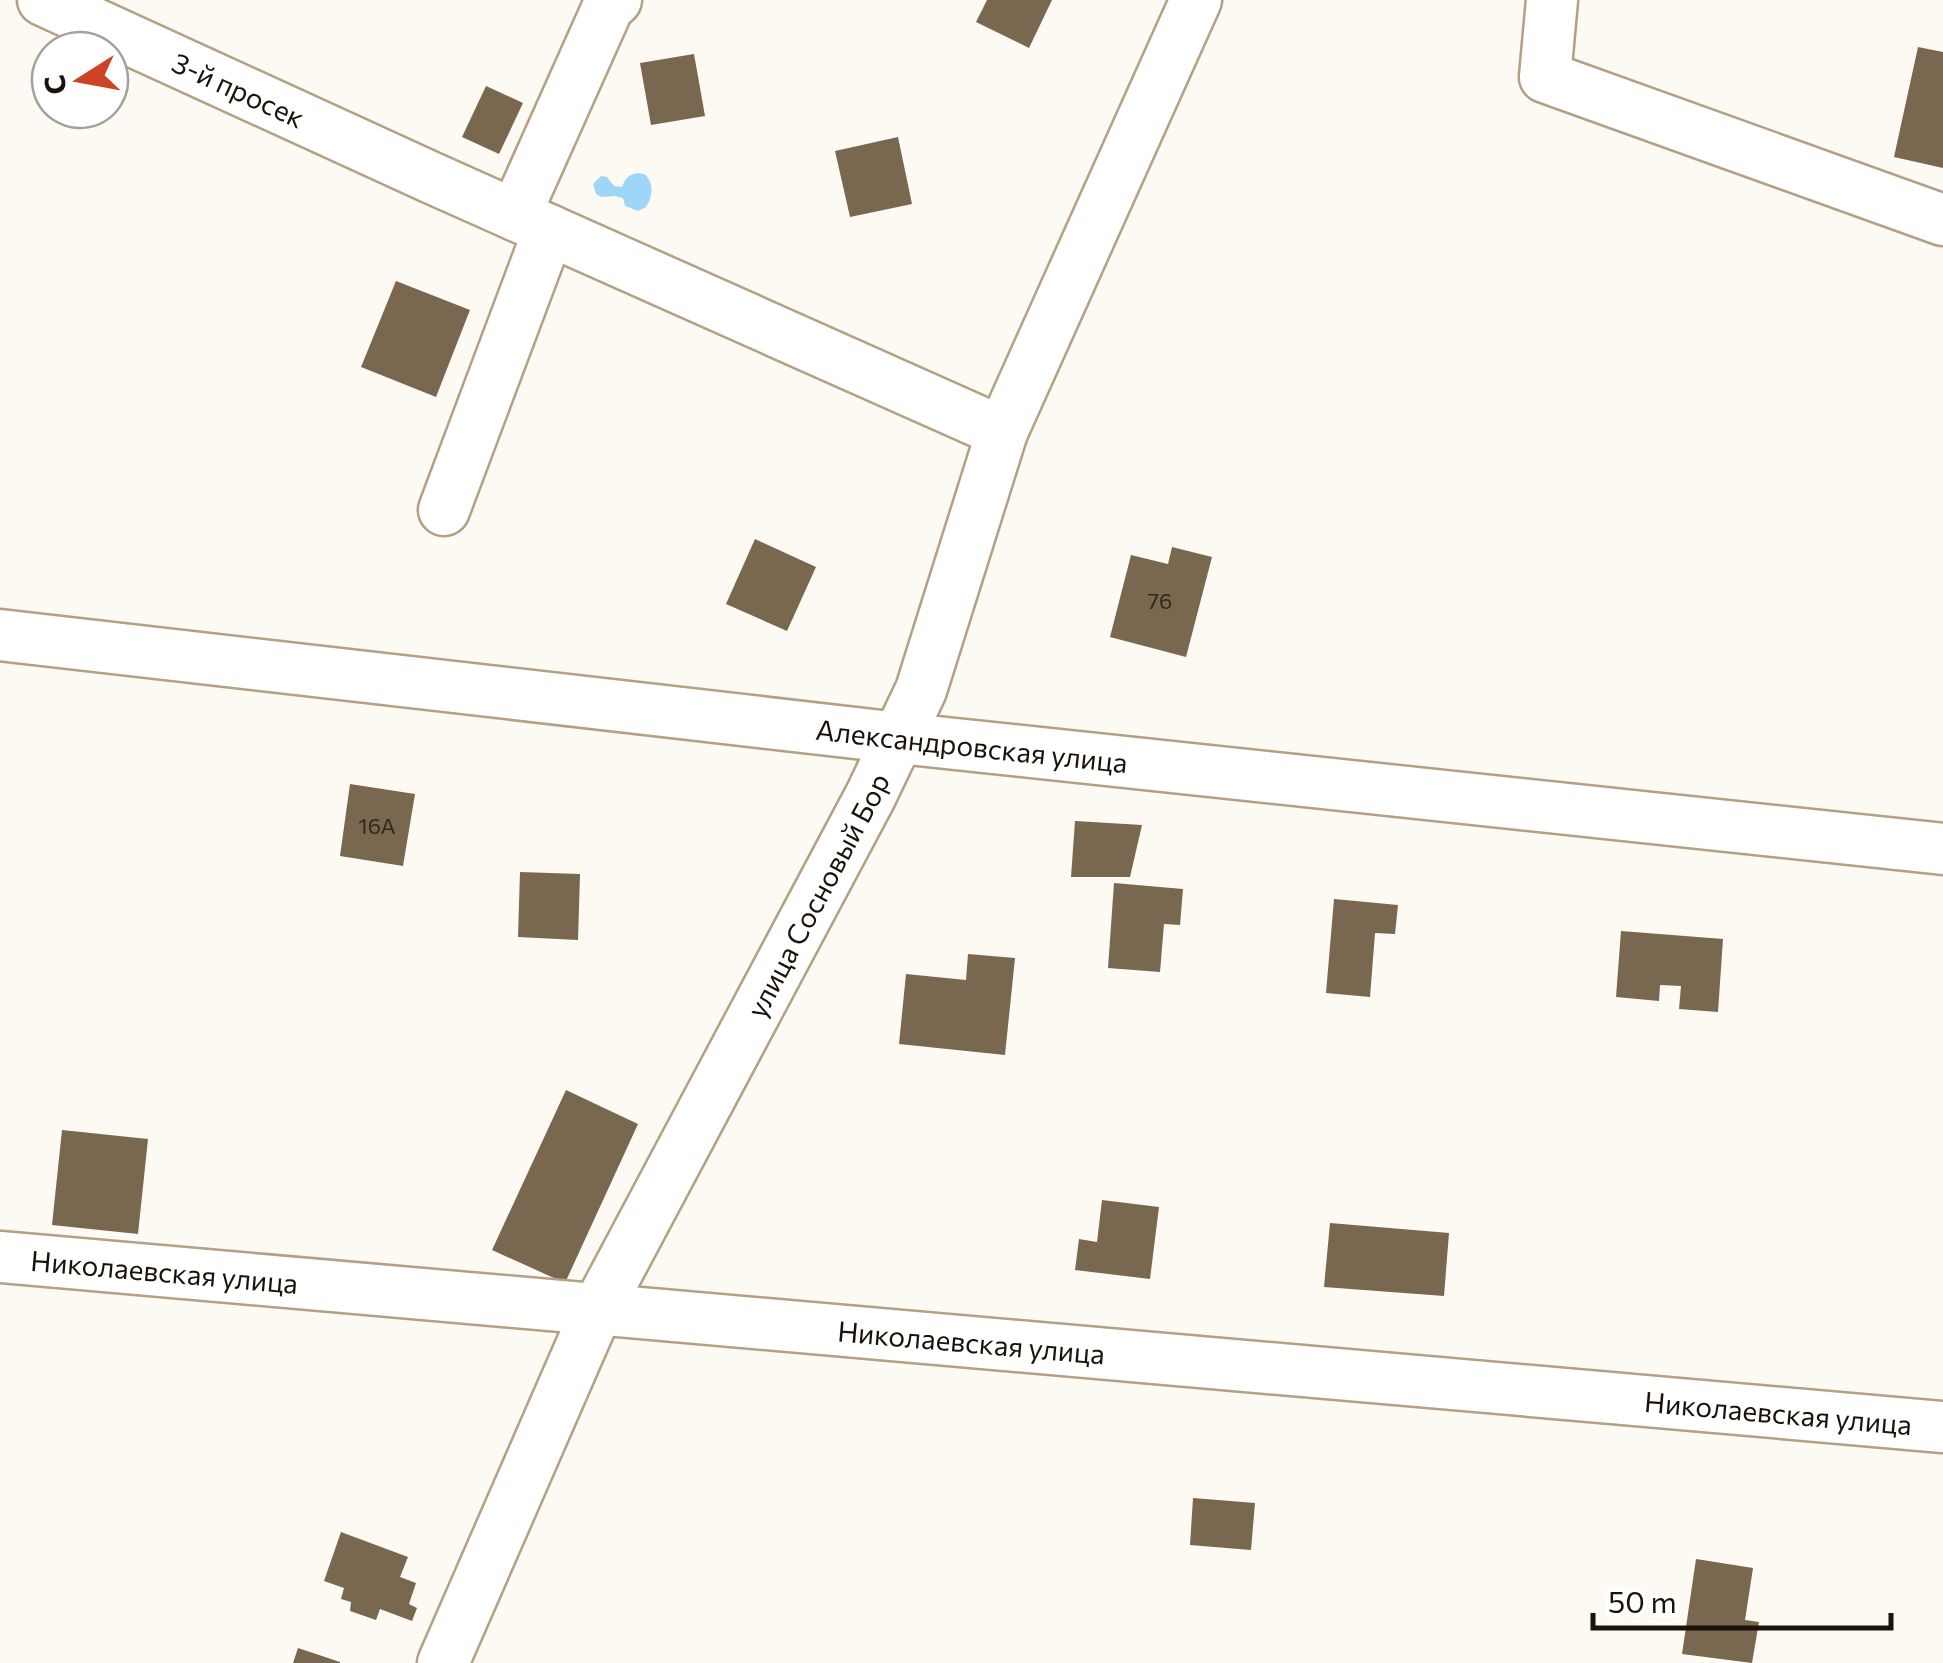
<svg xmlns="http://www.w3.org/2000/svg" width="1943" height="1663" viewBox="0 0 1943 1663" font-family="Commissioner,sans-serif">
  <style>
    .water { fill: #9dd6f7 }
    .building { fill: #79684f }
    .lines { fill: none; stroke-linecap: round; stroke-linejoin: round }
    .minor-casing { stroke: #b3a085; stroke-width: 55 }
    .minor { stroke: #fff; stroke-width: 50 }
    .labels { text-anchor: middle; dominant-baseline: central; stroke-width: 10; stroke-linejoin: round; paint-order: stroke }
    .number-label { font-size: 22px; fill: #32281a }
    .street-label { font-size: 28px; fill: #1a1309; stroke: #fff }
  </style>
  <rect width="100%" height="100%" fill="#fdf9f3"/>
  <path class="water" d="M 639,173 L 646,175 C 654,186 653,195 646,207 L 638,211 L 625,206 L 623,198 L 615,196 L 601,197 L 596,194 L 593,184 L 601,176 L 607,177 L 614,186 L 622,187 C 625,179 628,174 639,173 Z"/>
  <path class="building" d="M 987,0 L 1052,0 L 1029,48 L 976,22 Z
    M 1918,47 L 1943,52 L 1943,168 L 1894,157 Z
    M 694,54 L 705,116 L 651,125 L 640,63 Z
    M 486,86 L 523,103 L 499,154 L 462,137 Z
    M 898,137 L 912,204 L 850,217 L 835,151 Z
    M 396,281 L 470,310 L 436,397 L 361,367 Z
    M 755,539 L 816,567 L 787,631 L 726,604 Z
    M 1172,547 L 1212,557 L 1186,657 L 1110,637 L 1131,555 L 1168,564 Z
    M 350,784 L 415,794 L 403,866 L 340,856 Z
    M 1075,821 L 1142,825 L 1130,877 L 1071,877 Z
    M 520,872 L 580,874 L 578,940 L 518,937 Z
    M 1114,883 L 1183,889 L 1180,925 L 1164,924 L 1160,972 L 1108,968 Z
    M 1334,899 L 1398,905 L 1395,934 L 1375,933 L 1370,997 L 1326,993 Z
    M 1621,931 L 1723,939 L 1718,1012 L 1679,1009 L 1681,986 L 1660,985 L 1659,1001 L 1616,997 Z
    M 968,954 L 1015,958 L 1005,1055 L 899,1044 L 906,974 L 966,980 Z
    M 566,1090 L 638,1124 L 565,1283 L 492,1250 Z
    M 62,1130 L 148,1139 L 138,1234 L 52,1225 Z
    M 1102,1200 L 1159,1207 L 1150,1279 L 1075,1270 L 1079,1239 L 1097,1242 Z
    M 1330,1223 L 1449,1233 L 1444,1296 L 1324,1287 Z
    M 1193,1498 L 1255,1503 L 1251,1550 L 1190,1545 Z
    M 341,1532 L 408,1557 L 400,1577 L 416,1583 L 409,1604 L 417,1608 L 412,1621 L 380,1609 L 376,1620 L 350,1611 L 351,1602 L 341,1599 L 344,1588 L 324,1581 Z
    M 1696,1559 L 1753,1568 L 1745,1620 L 1759,1622 L 1752,1663 L 1682,1654 Z
    M 298,1648 L 340,1662 L 340,1663 L 293,1663 Z"/>
  <g class="lines">
    <defs>
      <g id="minor">
        <path id="s1" d="M 43,0 L 432,178 L 1002,432"/>
        <path d="M 1552,0 L 1545,77 L 1943,220"/>
        <path d="M 515,215 L 608,7 L 616,0"/>
        <path d="M 444,510 L 549,230"/>
        <path id="s2" d="M 0,635 L 899,738 L 1943,849"/>
        <path id="s3" d="M 0,1257 L 1943,1427"/>
        <path id="s4" d="M 443,1663 L 597,1310 L 871,795 L 921,690 L 1002,432 L 1196,0"/>
      </g>
    </defs>
    <use href="#minor" class="minor-casing"/>
    <use href="#minor" class="minor"/>
  </g>
  <g class="labels">
    <g class="number-label">
      <text x="1160" y="600">76</text>
      <text x="377" y="825">16А</text>
    </g>
    <g class="street-label">
      <text stroke="none"><textPath href="#s1" startOffset="215">3-й просек</textPath></text>
      <text stroke="none"><textPath href="#s2" startOffset="978">Александровская улица</textPath></text>
      <text stroke="none"><textPath href="#s4" startOffset="855">улица Сосновый Бор</textPath></text>
      <text stroke="none"><textPath href="#s3" startOffset="165">Николаевская улица</textPath></text>
      <text stroke="none"><textPath href="#s3" startOffset="975">Николаевская улица</textPath></text>
      <text stroke="none"><textPath href="#s3" startOffset="1785">Николаевская улица</textPath></text>
    </g>
  </g>
  <g transform="translate(80 80) rotate(259)"><circle r="48" fill="#ffffff" stroke="#a3a19d" stroke-width="2.5"/>
  <path d="M0-8L18 38L0 25L-18 38Z" fill="#cd4326"/>
  <text y="-15" font-size="28" font-weight="bold" text-anchor="middle" fill="#1a1309">С</text>
  </g>
  <path d="M1593 1613v15h298v-15" fill="none" stroke="#1a1309" stroke-width="5"/>
  <text x="1608" y="1613" font-size="30" fill="#1a1309" stroke="#ffffff" stroke-width="8" paint-order="stroke">50 m</text>
</svg>
